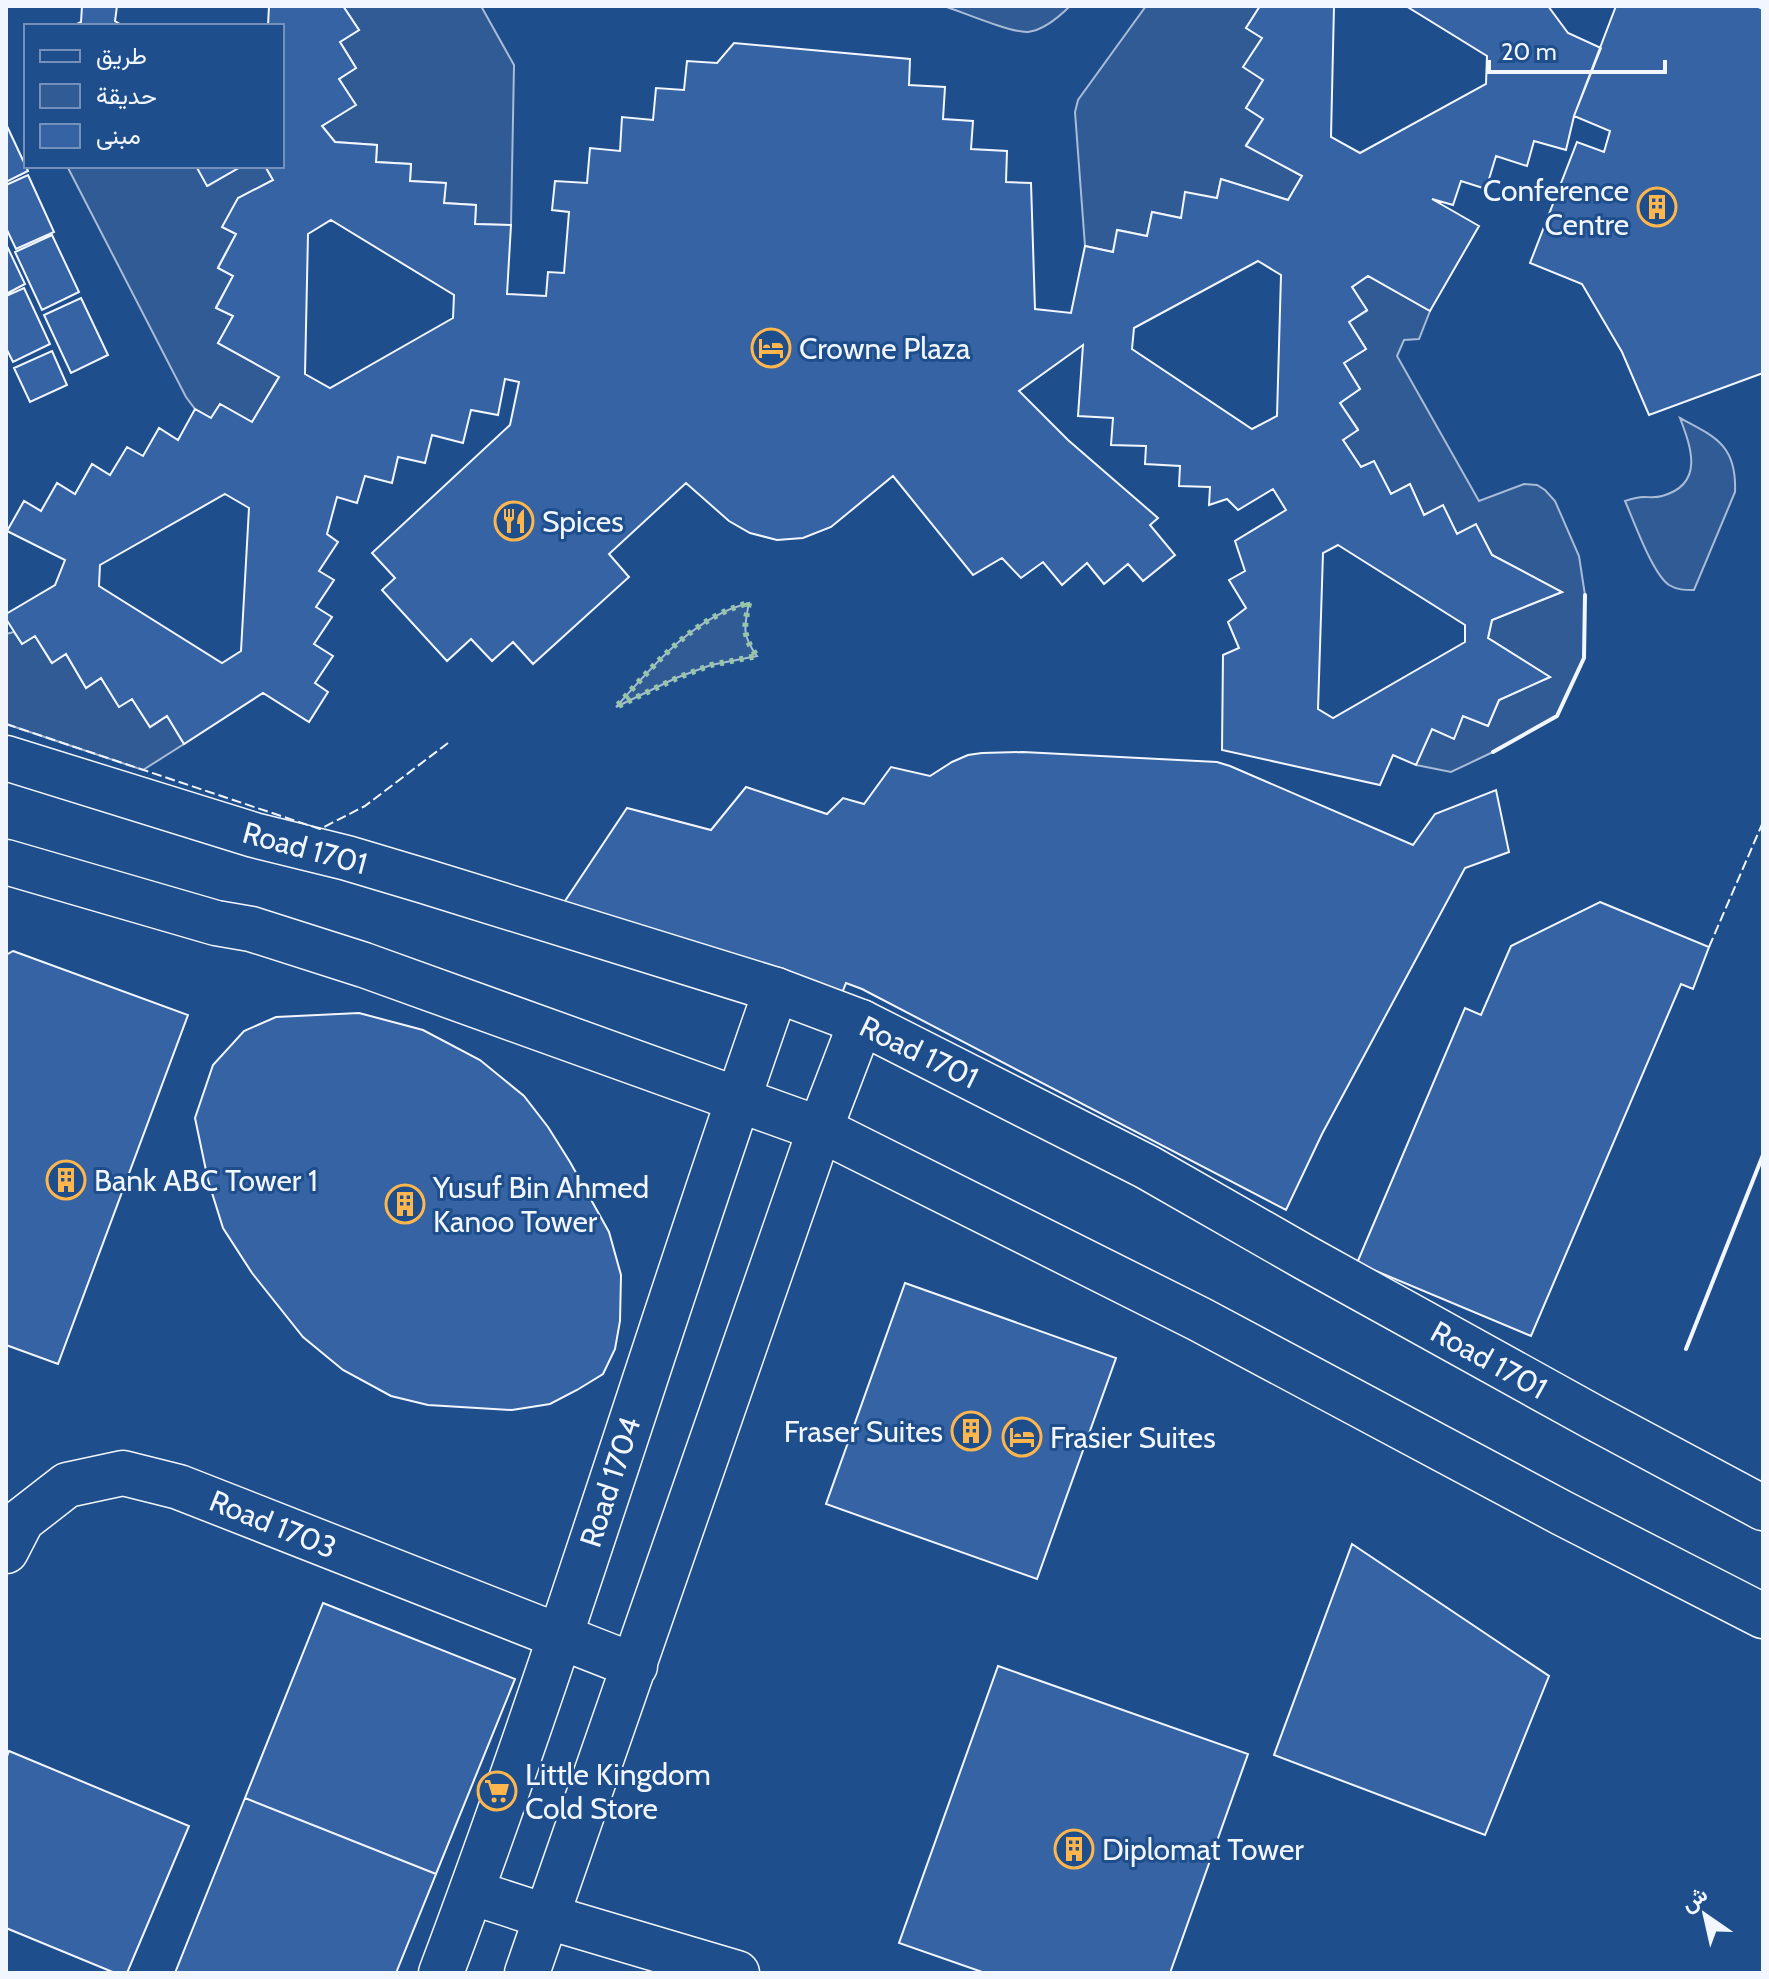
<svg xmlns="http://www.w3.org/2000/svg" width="1769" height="1979" viewBox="0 0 1769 1979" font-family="Cabin,Vazirmatn,sans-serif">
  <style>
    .green { fill: #305b95; stroke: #a8bbd7; stroke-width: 2 }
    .building { fill: #3563a3; stroke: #f2f6ff; stroke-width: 2; fill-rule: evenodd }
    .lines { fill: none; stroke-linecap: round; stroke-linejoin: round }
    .minor-casing { stroke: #f2f6ff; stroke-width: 47 }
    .tertiary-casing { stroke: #f2f6ff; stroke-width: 47 }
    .minor { stroke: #1f4e8c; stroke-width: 44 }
    .tertiary { stroke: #1f4e8c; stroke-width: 44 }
    .hedge { stroke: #97c8a6; stroke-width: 6; stroke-dasharray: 4 6; stroke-linecap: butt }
    .fence { stroke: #f2f6ff; stroke-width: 2; stroke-dasharray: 10 4; stroke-linecap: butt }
    .wall { stroke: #f2f6ff; stroke-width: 4 }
    .labels { text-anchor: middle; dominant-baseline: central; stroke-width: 6; stroke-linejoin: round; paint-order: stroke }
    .poi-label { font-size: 30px; fill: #f2f6ff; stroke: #1f4e8c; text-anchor: start }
    .street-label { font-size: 30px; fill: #f2f6ff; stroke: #1f4e8c }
  </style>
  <rect width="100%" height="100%" fill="#1f4e8c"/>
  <path class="green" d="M 343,6 L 481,6 L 514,65 L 511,225 L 475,224 L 476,205 L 444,203 L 445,183 L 410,181 L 411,164 L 376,162 L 377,145 L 335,142 L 322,126 L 355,105 L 339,79 L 356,68 L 340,42 L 359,30 Z
    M 944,6 L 1070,6 C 1059,17 1044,30 1028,32 C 1011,33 962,12 944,6 Z
    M 1146,6 L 1260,6 L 1246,28 L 1262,38 L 1263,80 L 1246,108 L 1263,119 L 1246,145 L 1302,176 L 1288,200 L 1221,179 L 1217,198 L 1181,218 L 1152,212 L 1147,236 L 1118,230 L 1113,252 L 1085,246 L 1075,112 L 1078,100 Z
    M 67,166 L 196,166 L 208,186 L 242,166 L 265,166 L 273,180 L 238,199 L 223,227 L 236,234 L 218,267 L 233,276 L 216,307 L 233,316 L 218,343 L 279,377 L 252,422 L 220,404 L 211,418 L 195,409 L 186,397 Z
    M 1368,276 L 1430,311 L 1419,339 L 1404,340 L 1397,356 L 1479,501 L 1524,484 L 1537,485 L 1545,490 L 1555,501 L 1579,556 L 1585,595 L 1584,658 L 1557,716 L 1493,752 L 1451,772 L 1416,765 L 1432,729 L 1454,738 L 1463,716 L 1488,726 L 1499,700 L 1550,677 L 1488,638 L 1492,620 L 1562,592 L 1492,555 L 1476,525 L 1457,534 L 1443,506 L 1424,515 L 1410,485 L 1391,494 L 1374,462 L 1361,467 L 1343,440 L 1358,429 L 1340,403 L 1360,389 L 1344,363 L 1366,349 L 1349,322 L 1367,311 L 1352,287 Z
    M 1680,418 C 1716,437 1737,446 1735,492 L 1694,590 C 1685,590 1677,590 1669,585 C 1652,573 1634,521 1625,501 C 1631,499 1637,497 1644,497 C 1650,497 1656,498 1662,496 C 1705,484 1691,447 1680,418 Z
    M 749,603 C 744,627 742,636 757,656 L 711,665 L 676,678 L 616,707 C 653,666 693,617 749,603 Z
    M 14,632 L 22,644 L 35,636 L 51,662 L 66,654 L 86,688 L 101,678 L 119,707 L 132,699 L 150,727 L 167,716 L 184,744 L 143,770 L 6,724 L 6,634 Z"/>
  <path class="building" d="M 82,6 L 117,6 L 115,21 L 123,26 L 73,26 L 81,22 Z
    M 269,6 L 343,6 L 359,30 L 340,42 L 356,68 L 339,79 L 356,105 L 322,126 L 335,142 L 377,145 L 376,162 L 411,164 L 410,181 L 446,183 L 444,203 L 476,205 L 475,224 L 511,225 L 507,294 L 546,296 L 548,272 L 564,273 L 569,212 L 552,210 L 555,181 L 587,183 L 590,148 L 620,151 L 622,117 L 653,120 L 656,88 L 684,90 L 687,61 L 717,63 L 734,43 L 910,59 L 909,85 L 945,87 L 943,119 L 973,121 L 971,149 L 1007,151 L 1006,182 L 1031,183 L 1035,309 L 1071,313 L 1085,246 L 1113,252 L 1117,230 L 1147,236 L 1152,212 L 1181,218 L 1185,192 L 1217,198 L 1221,179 L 1288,200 L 1302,176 L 1246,146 L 1263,119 L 1246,108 L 1263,80 L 1243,67 L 1262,38 L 1246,28 L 1260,6 L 1334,6 L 1331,137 L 1360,153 L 1486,84 L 1487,56 L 1406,6 L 1548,6 L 1568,33 L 1601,48 L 1574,116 L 1566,150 L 1534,141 L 1527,166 L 1496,156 L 1486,189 L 1461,181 L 1453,205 L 1432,199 L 1479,226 L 1430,311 L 1368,276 L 1352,287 L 1367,310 L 1349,322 L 1366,349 L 1344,363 L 1360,389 L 1340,403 L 1358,430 L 1343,440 L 1361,467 L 1374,461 L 1391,494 L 1410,484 L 1424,515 L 1443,505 L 1457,534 L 1476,524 L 1492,555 L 1562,592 L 1492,620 L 1488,638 L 1550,677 L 1499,700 L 1488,726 L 1463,716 L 1454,739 L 1432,729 L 1416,765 L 1393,755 L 1380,785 L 1222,750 L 1223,655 L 1239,648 L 1228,622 L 1246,608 L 1229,580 L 1245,571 L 1235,541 L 1286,510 L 1273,489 L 1238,510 L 1227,499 L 1209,505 L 1210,487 L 1179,486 L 1180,466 L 1145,464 L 1146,446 L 1111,445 L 1113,418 L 1078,416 L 1083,345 L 1019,391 L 1068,440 L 1158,518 L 1150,525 L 1175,555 L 1143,581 L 1128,564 L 1104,584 L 1087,563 L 1062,585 L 1043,562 L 1021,578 L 1002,558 L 973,575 L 893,476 L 831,527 L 803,538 L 777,540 L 750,533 L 729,521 L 686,483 L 609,554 L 629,577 L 533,664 L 513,642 L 492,661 L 471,639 L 447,661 L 382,590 L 395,578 L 372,553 L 510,425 L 519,382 L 505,379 L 498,415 L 471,410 L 463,443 L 432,435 L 425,463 L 398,457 L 392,483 L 365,476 L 357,503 L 337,497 L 327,534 L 338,542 L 319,571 L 334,580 L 316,607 L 332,617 L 314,644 L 333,656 L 315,683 L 328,692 L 309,722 L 263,693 L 184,744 L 167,716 L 150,727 L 132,699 L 119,707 L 101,678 L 86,688 L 66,654 L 52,663 L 35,636 L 22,644 L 6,619 L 6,614 L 55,585 L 65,560 L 7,531 L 24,501 L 41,511 L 57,483 L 75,494 L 92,464 L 110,475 L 127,447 L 143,456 L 159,428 L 178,440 L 195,409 L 211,418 L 220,404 L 252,422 L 279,377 L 218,343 L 233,316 L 216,308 L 233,276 L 218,268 L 236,234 L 222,227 L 238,198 L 273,180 L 265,166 L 282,166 L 282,26 L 268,26 ZM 331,220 L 454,295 L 453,318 L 330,388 L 305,374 L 308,234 ZM 1258,261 L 1281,275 L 1277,416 L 1252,429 L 1132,349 L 1134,328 ZM 225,494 L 249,508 L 241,651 L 222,663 L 99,586 L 100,565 ZM 1338,545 L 1465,625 L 1465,642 L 1333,718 L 1318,709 L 1323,553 Z
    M 1616,6 L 1756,6 L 1763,9 L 1763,373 L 1649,415 L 1622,352 L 1582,284 L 1530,263 L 1577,142 L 1604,152 L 1610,131 L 1574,116 Z
    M 6,124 L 28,171 L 6,182 Z
    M 196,166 L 242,166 L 207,186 Z
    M 28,175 L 54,232 L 16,249 L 6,228 L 6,185 Z
    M 52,235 L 79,292 L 42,310 L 15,252 Z
    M 6,244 L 25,284 L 6,294 Z
    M 24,288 L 50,344 L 13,362 L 6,348 L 6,296 Z
    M 81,298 L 108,355 L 71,373 L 44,315 Z
    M 52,351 L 67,385 L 30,402 L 14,368 Z
    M 1023,752 L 1217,762 L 1230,766 L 1413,845 L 1435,814 L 1496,790 L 1509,852 L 1465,868 L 1322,1134 L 1286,1210 L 862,989 L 846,983 L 840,998 L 563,904 L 627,808 L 711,830 L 746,787 L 827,814 L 843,798 L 864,804 L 891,767 L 930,776 L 952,762 L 968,755 L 982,753 Z
    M 1600,902 L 1709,947 L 1693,989 L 1681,984 L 1531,1336 L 1357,1263 L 1465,1008 L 1481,1015 L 1511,946 Z
    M 13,951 L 188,1015 L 58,1364 L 6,1345 L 6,955 Z
    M 359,1013 L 423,1030 L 480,1060 L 524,1096 L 548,1127 L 570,1162 L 609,1232 L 621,1275 L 620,1321 L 615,1349 L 603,1374 L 577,1390 L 550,1404 L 512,1410 L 428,1405 L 391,1396 L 343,1370 L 303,1337 L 252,1273 L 223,1228 L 208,1180 L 195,1118 L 213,1065 L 244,1031 L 276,1017 Z
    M 905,1283 L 1116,1358 L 1037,1579 L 826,1504 Z
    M 1352,1544 L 1549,1676 L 1485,1835 L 1274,1755 Z
    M 323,1603 L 515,1679 L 436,1874 L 245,1798 Z
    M 998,1666 L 1248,1754 L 1170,1973 L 985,1973 L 899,1943 Z
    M 9,1751 L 189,1826 L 127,1973 L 115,1973 L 6,1928 L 6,1759 Z
    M 245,1798 L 436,1874 L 396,1973 L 175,1973 Z"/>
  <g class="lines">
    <defs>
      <path id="minor" d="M 6,1551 L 22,1520 L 67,1485 L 123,1473 L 179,1487 L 635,1666
        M 471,1892 L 548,1917 L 737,1973
        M 441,1973 C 563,1649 661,1317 776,990
        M 527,1973 L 820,1129 L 861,1022"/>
      <path id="tertiary" d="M 6,758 L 254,835 L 347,858 L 424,881 L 776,990 L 861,1022 L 1147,1167 L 1306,1258 L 1593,1417 L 1763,1508
        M 6,862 L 216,923 L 251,929 L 364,965 L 820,1129 L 1199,1319 L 1562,1513 L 1763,1616"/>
    </defs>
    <use href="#minor" class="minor-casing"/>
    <use href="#tertiary" class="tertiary-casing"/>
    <use href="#minor" class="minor"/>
    <use href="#tertiary" class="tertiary"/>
    <path class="hedge" d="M 749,603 C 744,627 742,636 757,656 L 711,665 L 677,678 L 616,707 C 653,666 693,617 749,603 Z"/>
    <path class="fence" d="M 6,724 L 320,829 L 365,806 L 448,743
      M 1709,947 L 1763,822"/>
    <path class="wall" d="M 1493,752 L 1557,716 L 1584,658 L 1585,595
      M 1686,1349 L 1763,1155"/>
  </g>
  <defs>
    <symbol id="building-ring" viewBox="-11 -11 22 22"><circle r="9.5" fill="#1f4e8c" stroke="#ffb74d" stroke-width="1.5"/><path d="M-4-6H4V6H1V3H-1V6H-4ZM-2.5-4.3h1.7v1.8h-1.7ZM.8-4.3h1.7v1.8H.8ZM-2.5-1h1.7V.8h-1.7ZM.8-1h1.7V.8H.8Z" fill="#ffb74d"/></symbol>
    <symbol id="hotel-ring" viewBox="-11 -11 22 22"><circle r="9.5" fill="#1f4e8c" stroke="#ffb74d" stroke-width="1.5"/><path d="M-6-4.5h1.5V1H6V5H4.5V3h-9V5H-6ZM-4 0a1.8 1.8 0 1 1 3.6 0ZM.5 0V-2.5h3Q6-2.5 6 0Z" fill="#ffb74d"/></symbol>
    <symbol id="restaurant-ring" viewBox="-11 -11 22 22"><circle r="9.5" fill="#1f4e8c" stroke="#ffb74d" stroke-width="1.5"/><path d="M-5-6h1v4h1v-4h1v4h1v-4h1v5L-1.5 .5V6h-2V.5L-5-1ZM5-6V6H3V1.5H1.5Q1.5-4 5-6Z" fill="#ffb74d"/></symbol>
    <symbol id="supermarket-ring" viewBox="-11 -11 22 22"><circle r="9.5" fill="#1f4e8c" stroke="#ffb74d" stroke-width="1.5"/><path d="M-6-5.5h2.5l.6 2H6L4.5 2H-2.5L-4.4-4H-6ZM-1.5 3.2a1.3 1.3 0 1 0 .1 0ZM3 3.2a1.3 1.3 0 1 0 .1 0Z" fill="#ffb74d"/></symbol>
  </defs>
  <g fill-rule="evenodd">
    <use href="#building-ring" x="1635" y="185" width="44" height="44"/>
    <use href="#hotel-ring" x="749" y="326" width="44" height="44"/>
    <use href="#restaurant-ring" x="492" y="499" width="44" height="44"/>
    <use href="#building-ring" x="44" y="1158" width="44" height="44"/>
    <use href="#building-ring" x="383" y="1182" width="44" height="44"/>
    <use href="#building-ring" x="949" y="1409" width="44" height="44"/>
    <use href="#hotel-ring" x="1000" y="1415" width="44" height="44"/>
    <use href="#supermarket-ring" x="475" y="1769" width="44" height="44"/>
    <use href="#building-ring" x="1052" y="1827" width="44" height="44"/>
  </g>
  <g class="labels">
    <g class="poi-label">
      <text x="1629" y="190" text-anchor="end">Conference<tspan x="1629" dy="34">Centre</tspan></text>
      <text x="799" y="348">Crowne Plaza</text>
      <text x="542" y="521">Spices</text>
      <text x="94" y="1180">Bank ABC Tower 1</text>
      <text x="433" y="1187">Yusuf Bin Ahmed<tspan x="433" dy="34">Kanoo Tower</tspan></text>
      <text x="943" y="1431" text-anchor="end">Fraser Suites</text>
      <text x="1050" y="1437">Frasier Suites</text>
      <text x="525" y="1774">Little Kingdom<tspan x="525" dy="34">Cold Store</tspan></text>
      <text x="1102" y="1849">Diplomat Tower</text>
    </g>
    <g class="street-label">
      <text transform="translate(305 848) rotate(15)">Road 1701</text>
      <text transform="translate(919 1052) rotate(26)">Road 1701</text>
      <text transform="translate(1489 1360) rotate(29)">Road 1701</text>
      <text transform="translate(610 1482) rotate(-72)">Road 1704</text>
      <text transform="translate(273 1524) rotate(22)">Road 1703</text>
    </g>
  </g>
  <rect width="1769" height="1979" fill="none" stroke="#f2f6ff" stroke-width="16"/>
  <rect x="24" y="24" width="260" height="144" fill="#1f4e8c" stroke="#7391ba" stroke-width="2"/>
  <rect x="40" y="50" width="40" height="12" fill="#1f4e8c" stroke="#7391ba" stroke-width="2"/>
  <text x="96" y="64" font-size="24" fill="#f2f6ff">طريق</text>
  <rect x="40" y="84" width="40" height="24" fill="#305b95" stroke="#7391ba" stroke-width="2"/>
  <text x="96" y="104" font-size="24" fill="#f2f6ff">حديقة</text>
  <rect x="40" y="124" width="40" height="24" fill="#3563a3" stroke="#7391ba" stroke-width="2"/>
  <text x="96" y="144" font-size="24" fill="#f2f6ff">مبنى</text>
  <g transform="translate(1705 1915) rotate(326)" stroke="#1f4e8c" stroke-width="6" paint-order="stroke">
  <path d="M0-6L14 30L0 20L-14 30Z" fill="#f2f6ff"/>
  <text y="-12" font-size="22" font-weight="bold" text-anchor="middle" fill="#f2f6ff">ش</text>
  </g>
  <path d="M1489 60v12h176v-12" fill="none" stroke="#f2f6ff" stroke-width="4"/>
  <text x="1501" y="60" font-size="24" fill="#f2f6ff" stroke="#1f4e8c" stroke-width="6" paint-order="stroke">20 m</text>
</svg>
